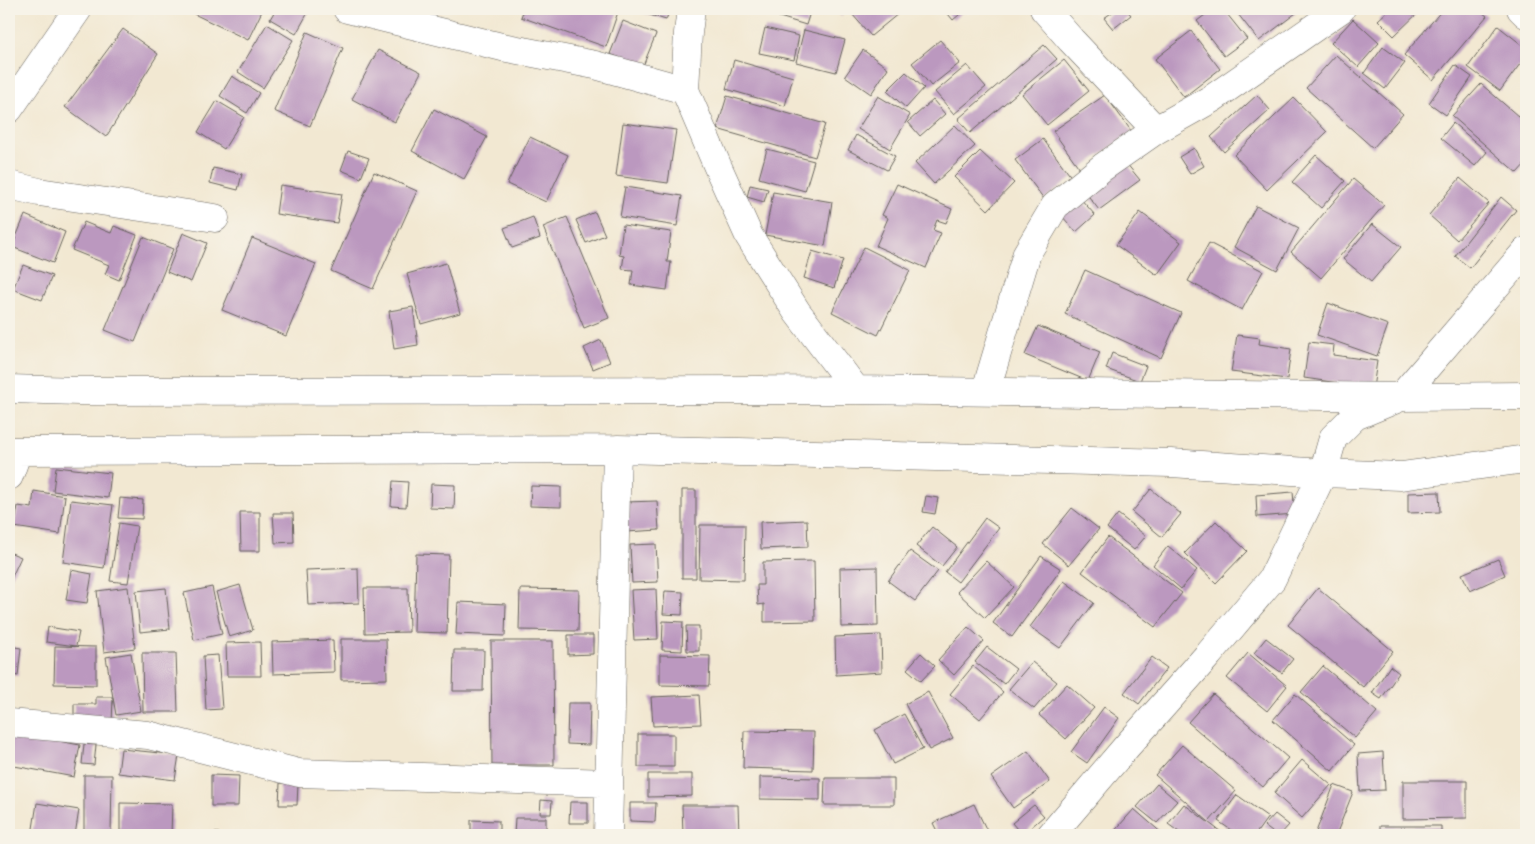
<svg xmlns="http://www.w3.org/2000/svg" width="1535" height="844" viewBox="0 0 1535 844" font-family="'IM FELL Double Pica',serif">
  <style>
    .building { fill: #bb98bf }
    .lines { fill: none; stroke-linecap: round; stroke-linejoin: round }
    .minor-casing { stroke: #67635c; stroke-width: 29 }
    .minor { stroke: #fff; stroke-width: 28 }
  </style>
  <rect width="100%" height="100%" fill="#f7f3e8"/>
  <filter id="ink" filterUnits="userSpaceOnUse"><feTurbulence type="fractalNoise" baseFrequency=".02" numOctaves="2"/><feDisplacementMap in="SourceGraphic" scale="10" xChannelSelector="R" yChannelSelector="G"/><feConvolveMatrix kernelMatrix="1 2 1 2 8 2 1 2 1" color-interpolation-filters="sRGB"/></filter>
  <filter id="wash" filterUnits="userSpaceOnUse"><feTurbulence type="fractalNoise" baseFrequency=".0096" numOctaves="4" result="noise"/><feDisplacementMap in="SourceGraphic" scale="20" xChannelSelector="R" yChannelSelector="G"/><feGaussianBlur stdDeviation="1.12" result="paint"/><feColorMatrix in="noise" values="0 0 0 0 0 0 0 0 0 0 0 0 0 0 0 0 0 1.4 0 .05"/><feComposite in="paint" operator="in"/></filter>
  <g filter="url(#wash)">
    <rect width="100%" height="100%" fill="#f2e8d2"/>
    <g id="blocks">
      <path class="building" d="M 196,9 L 263,9 L 248,40 L 194,14 Z
        M 276,9 L 310,9 L 296,34 L 270,19 Z
        M 524,9 L 619,9 L 606,47 L 521,17 Z
        M 641,9 L 670,9 L 666,20 L 640,12 Z
        M 753,9 L 811,9 L 806,25 Z
        M 835,9 L 849,9 L 841,16 Z
        M 859,9 L 904,9 L 871,36 L 852,14 Z
        M 944,9 L 966,9 L 953,20 Z
        M 1117,9 L 1126,9 L 1131,15 L 1113,29 L 1104,18 Z
        M 1213,9 L 1223,9 L 1247,39 L 1224,56 L 1197,21 Z
        M 1234,9 L 1293,9 L 1296,13 L 1259,41 Z
        M 1390,9 L 1422,9 L 1394,36 L 1378,20 Z
        M 1443,9 L 1478,9 L 1487,16 L 1433,80 L 1404,55 Z
        M 1353,19 L 1379,43 L 1358,67 L 1331,43 Z
        M 623,21 L 656,34 L 643,66 L 610,54 Z
        M 267,24 L 293,40 L 263,88 L 238,72 Z
        M 1498,26 L 1526,48 L 1526,56 L 1500,91 L 1468,67 Z
        M 765,28 L 799,36 L 794,60 L 759,53 Z
        M 123,29 L 158,54 L 106,137 L 65,107 Z
        M 804,30 L 845,40 L 836,72 L 796,62 Z
        M 1191,31 L 1220,69 L 1184,97 L 1155,59 Z
        M 307,32 L 343,48 L 310,126 L 274,111 Z
        M 940,40 L 960,63 L 931,86 L 912,63 Z
        M 1044,45 L 1057,59 L 970,133 L 958,119 Z
        M 1383,47 L 1405,63 L 1385,89 L 1364,73 Z
        M 378,50 L 421,72 L 395,122 L 352,99 Z
        M 863,50 L 888,68 L 871,94 L 845,76 Z
        M 1336,55 L 1403,114 L 1373,148 L 1306,88 Z
        M 734,60 L 793,77 L 785,106 L 726,89 Z
        M 1064,60 L 1089,91 L 1047,125 L 1022,94 Z
        M 967,65 L 986,87 L 954,114 L 935,92 Z
        M 1455,65 L 1472,77 L 1446,115 L 1429,103 Z
        M 906,72 L 924,88 L 906,108 L 887,91 Z
        M 232,76 L 259,93 L 247,113 L 220,96 Z
        M 1481,84 L 1526,123 L 1526,163 L 1517,173 L 1452,116 Z
        M 1105,95 L 1132,132 L 1080,169 L 1053,131 Z
        M 1257,95 L 1270,110 L 1224,152 L 1211,137 Z
        M 727,96 L 825,124 L 815,157 L 717,129 Z
        M 878,96 L 910,115 L 890,149 L 858,129 Z
        M 1294,98 L 1327,132 L 1267,190 L 1234,155 Z
        M 933,100 L 945,114 L 920,136 L 908,122 Z
        M 217,101 L 244,117 L 224,149 L 198,132 Z
        M 434,109 L 487,137 L 464,179 L 412,151 Z
        M 623,123 L 676,130 L 668,183 L 616,176 Z
        M 1453,123 L 1487,152 L 1475,166 L 1441,138 Z
        M 955,125 L 975,146 L 934,184 L 915,163 Z
        M 856,135 L 895,156 L 887,170 L 848,150 Z
        M 530,137 L 568,155 L 546,202 L 507,184 Z
        M 1043,139 L 1072,178 L 1044,199 L 1015,160 Z
        M 1194,148 L 1204,166 L 1190,174 L 1179,157 Z
        M 767,149 L 814,161 L 805,191 L 759,178 Z
        M 348,151 L 369,158 L 361,178 L 341,170 Z
        M 980,151 L 1014,183 L 988,210 L 954,177 Z
        M 1316,155 L 1345,181 L 1321,208 L 1292,182 Z
        M 1126,163 L 1140,180 L 1099,210 L 1086,193 Z
        M 213,168 L 242,174 L 238,190 L 210,183 Z
        M 374,172 L 417,191 L 373,289 L 331,271 Z
        M 1460,178 L 1489,203 L 1457,240 L 1429,215 Z
        M 1353,179 L 1384,205 L 1321,278 L 1291,252 Z
        M 897,184 L 952,209 L 946,223 L 937,220 L 933,230 L 941,233 L 926,268 L 876,246 L 888,218 L 882,215 Z
        M 280,185 L 342,194 L 337,223 L 276,214 Z
        M 750,185 L 768,189 L 764,202 L 747,197 Z
        M 625,187 L 682,196 L 677,226 L 620,217 Z
        M 773,192 L 832,202 L 825,246 L 765,235 Z
        M 1079,197 L 1095,215 L 1076,232 L 1061,215 Z
        M 1501,197 L 1516,210 L 1470,268 L 1455,256 Z
        M 1256,206 L 1299,228 L 1277,270 L 1234,247 Z
        M 595,212 L 605,235 L 586,243 L 576,220 Z
        M 1140,212 L 1181,242 L 1157,275 L 1116,245 Z
        M 25,215 L 65,232 L 53,263 L 12,247 Z
        M 533,217 L 540,238 L 512,248 L 504,228 Z
        M 567,217 L 609,318 L 584,328 L 543,227 Z
        M 84,222 L 111,233 L 114,226 L 137,235 L 119,280 L 105,274 L 109,265 L 72,250 Z
        M 1372,224 L 1401,247 L 1371,282 L 1343,259 Z
        M 623,225 L 671,232 L 667,262 L 671,262 L 667,290 L 631,285 L 633,270 L 622,269 L 624,256 L 619,255 Z
        M 183,233 L 207,243 L 191,282 L 167,272 Z
        M 143,237 L 173,249 L 135,342 L 105,330 Z
        M 252,238 L 316,264 L 286,336 L 222,310 Z
        M 1209,243 L 1263,271 L 1242,310 L 1188,281 Z
        M 864,247 L 910,270 L 878,335 L 832,312 Z
        M 812,251 L 843,260 L 834,288 L 804,278 Z
        M 446,263 L 460,313 L 421,324 L 407,274 Z
        M 23,265 L 52,276 L 42,300 L 13,289 Z
        M 1085,270 L 1181,313 L 1161,358 L 1065,314 Z
        M 1328,303 L 1388,325 L 1377,356 L 1317,335 Z
        M 413,307 L 418,345 L 394,349 L 389,311 Z
        M 1038,326 L 1100,352 L 1088,381 L 1025,355 Z
        M 1237,335 L 1260,338 L 1259,344 L 1291,349 L 1287,379 L 1231,372 Z
        M 601,340 L 610,362 L 593,369 L 584,348 Z
        M 1309,342 L 1334,345 L 1333,355 L 1377,361 L 1373,388 L 1304,378 Z
        M 1112,353 L 1146,366 L 1140,381 L 1106,369 Z
        M 56,467 L 111,473 L 108,498 L 53,491 Z
        M 393,481 L 408,482 L 406,507 L 391,506 Z
        M 431,484 L 455,485 L 454,509 L 430,508 Z
        M 531,486 L 561,487 L 561,507 L 530,506 Z
        M 1151,489 L 1181,514 L 1162,537 L 1132,512 Z
        M 682,490 L 696,490 L 696,578 L 682,578 Z
        M 34,491 L 65,496 L 60,534 L 14,527 L 18,506 L 32,508 Z
        M 1293,492 L 1295,514 L 1257,517 L 1256,495 Z
        M 1439,492 L 1440,512 L 1408,513 L 1408,493 Z
        M 926,496 L 938,498 L 935,514 L 923,512 Z
        M 120,498 L 143,500 L 142,519 L 118,518 Z
        M 71,500 L 113,505 L 104,568 L 63,562 Z
        M 657,501 L 659,530 L 626,532 L 625,502 Z
        M 1072,508 L 1099,529 L 1069,565 L 1043,544 Z
        M 240,512 L 260,512 L 260,551 L 241,551 Z
        M 273,513 L 293,513 L 294,542 L 275,543 Z
        M 1118,514 L 1146,536 L 1134,550 L 1107,528 Z
        M 985,518 L 999,528 L 958,582 L 945,572 Z
        M 807,520 L 808,547 L 761,549 L 760,522 Z
        M 1216,521 L 1247,551 L 1216,583 L 1185,553 Z
        M 119,523 L 137,526 L 128,583 L 110,581 Z
        M 700,525 L 745,525 L 744,580 L 699,579 Z
        M 932,527 L 957,547 L 942,566 L 916,546 Z
        M 1108,537 L 1182,593 L 1155,627 L 1082,572 Z
        M 656,544 L 658,582 L 632,583 L 630,545 Z
        M 1168,546 L 1197,570 L 1181,589 L 1153,565 Z
        M 910,551 L 938,571 L 915,601 L 888,581 Z
        M 9,552 L 21,557 L 10,581 L 9,581 Z
        M 416,554 L 449,555 L 447,633 L 414,632 Z
        M 1041,556 L 1061,569 L 1012,637 L 993,623 Z
        M 1498,559 L 1505,575 L 1470,591 L 1462,574 Z
        M 814,561 L 815,621 L 764,622 L 764,604 L 758,605 L 757,585 L 763,585 L 763,562 Z
        M 986,561 L 1014,587 L 985,618 L 957,592 Z
        M 877,567 L 878,626 L 841,627 L 840,568 Z
        M 358,568 L 359,603 L 308,605 L 306,570 Z
        M 71,570 L 92,574 L 87,603 L 66,600 Z
        M 1064,581 L 1094,603 L 1060,648 L 1030,627 Z
        M 240,585 L 253,630 L 229,637 L 216,592 Z
        M 128,587 L 135,648 L 104,652 L 97,591 Z
        M 212,587 L 222,634 L 194,640 L 184,593 Z
        M 166,588 L 170,629 L 140,632 L 136,591 Z
        M 364,588 L 408,588 L 409,632 L 365,633 Z
        M 1318,588 L 1393,651 L 1363,687 L 1288,625 Z
        M 520,589 L 579,590 L 578,631 L 519,630 Z
        M 656,589 L 658,639 L 634,640 L 631,590 Z
        M 665,591 L 683,592 L 682,615 L 663,614 Z
        M 458,602 L 506,604 L 505,636 L 456,634 Z
        M 663,621 L 683,622 L 682,651 L 662,650 Z
        M 686,626 L 699,626 L 699,651 L 687,651 Z
        M 48,627 L 79,632 L 76,646 L 46,642 Z
        M 968,627 L 984,641 L 954,675 L 938,660 Z
        M 568,635 L 593,635 L 593,654 L 568,655 Z
        M 881,635 L 882,672 L 836,675 L 835,637 Z
        M 1266,638 L 1293,659 L 1282,673 L 1254,653 Z
        M 341,639 L 386,639 L 387,679 L 341,680 Z
        M 333,640 L 334,672 L 273,674 L 272,642 Z
        M 491,641 L 553,641 L 554,765 L 492,765 Z
        M 260,642 L 261,676 L 227,676 L 226,643 Z
        M 9,646 L 21,648 L 18,676 L 9,674 Z
        M 55,646 L 96,647 L 96,685 L 54,684 Z
        M 987,647 L 1016,669 L 1004,684 L 975,662 Z
        M 454,650 L 484,650 L 483,691 L 453,691 Z
        M 131,653 L 141,711 L 116,715 L 106,657 Z
        M 142,653 L 176,653 L 178,712 L 143,712 Z
        M 921,653 L 935,666 L 921,681 L 907,669 Z
        M 1248,653 L 1287,686 L 1267,711 L 1227,678 Z
        M 218,655 L 222,709 L 206,710 L 203,656 Z
        M 660,655 L 710,656 L 709,686 L 660,685 Z
        M 1152,657 L 1167,668 L 1139,704 L 1124,693 Z
        M 1032,662 L 1057,682 L 1034,709 L 1009,689 Z
        M 973,666 L 1003,692 L 980,719 L 950,694 Z
        M 1323,666 L 1377,712 L 1355,738 L 1301,692 Z
        M 1390,666 L 1399,673 L 1381,699 L 1372,693 Z
        M 1067,684 L 1094,708 L 1066,739 L 1039,715 Z
        M 928,692 L 953,738 L 929,750 L 905,704 Z
        M 1213,694 L 1288,758 L 1263,787 L 1188,722 Z
        M 1295,694 L 1354,745 L 1332,771 L 1273,720 Z
        M 699,695 L 701,724 L 653,726 L 651,697 Z
        M 96,697 L 113,697 L 112,724 L 74,723 L 74,704 L 96,704 Z
        M 568,703 L 590,703 L 589,745 L 567,744 Z
        M 1104,707 L 1119,718 L 1087,763 L 1071,752 Z
        M 904,714 L 923,749 L 893,764 L 875,730 Z
        M 744,731 L 814,732 L 813,770 L 743,768 Z
        M 9,732 L 80,745 L 74,777 L 9,765 Z
        M 638,734 L 674,734 L 674,767 L 638,767 Z
        M 84,744 L 96,745 L 94,765 L 82,764 Z
        M 1182,745 L 1236,791 L 1209,822 L 1155,775 Z
        M 121,749 L 179,755 L 175,780 L 118,773 Z
        M 1028,751 L 1050,782 L 1013,808 L 991,777 Z
        M 1383,752 L 1385,790 L 1360,791 L 1358,754 Z
        M 1302,760 L 1331,785 L 1302,818 L 1274,793 Z
        M 648,774 L 692,774 L 692,796 L 648,797 Z
        M 84,775 L 112,775 L 111,835 L 84,835 Z
        M 211,775 L 239,776 L 238,806 L 211,806 Z
        M 760,777 L 820,778 L 820,800 L 760,799 Z
        M 825,778 L 894,778 L 894,805 L 824,805 Z
        M 1403,781 L 1467,781 L 1467,818 L 1403,819 Z
        M 280,783 L 298,784 L 297,805 L 279,805 Z
        M 1157,784 L 1177,801 L 1157,823 L 1137,807 Z
        M 1334,785 L 1353,792 L 1336,835 L 1324,835 L 1316,832 Z
        M 1237,795 L 1268,817 L 1255,835 L 1238,835 L 1218,821 Z
        M 541,800 L 552,801 L 551,814 L 540,814 Z
        M 570,802 L 588,802 L 588,823 L 569,823 Z
        M 37,803 L 79,810 L 75,835 L 32,835 Z
        M 120,803 L 172,804 L 171,835 L 120,835 Z
        M 630,803 L 656,803 L 655,822 L 630,821 Z
        M 974,804 L 989,835 L 939,835 L 933,823 Z
        M 1184,804 L 1225,835 L 1183,835 L 1168,824 Z
        M 682,805 L 738,805 L 739,835 L 683,835 Z
        M 1034,805 L 1044,816 L 1022,835 L 1012,823 Z
        M 1134,809 L 1164,835 L 1111,835 Z
        M 1275,814 L 1289,825 L 1280,835 L 1276,835 L 1264,826 Z
        M 515,818 L 546,818 L 546,835 L 514,835 Z
        M 471,820 L 499,821 L 499,835 L 471,835 Z
        M 1380,826 L 1441,826 L 1441,835 L 1380,835 Z
        M 194,832 L 219,833 L 219,835 L 194,835 Z"/>
    </g>
  </g>
  <g filter="url(#ink)">
    <use href="#blocks" fill-opacity="0" stroke="#67635c" stroke-width="1"/>
    <g class="lines">
      <defs>
        <path id="minor" d="M 347,9 L 502,47 L 595,65 L 685,90
          M 691,9 L 688,33 L 685,90 L 717,165 L 749,236 L 797,312 L 856,390
          M 1044,9 L 1071,40 L 1156,130
          M 1521,9 L 1526,14
          M 9,109 L 78,9
          M 9,185 L 39,192 L 215,218
          M 9,389 L 79,391 L 856,390 L 1401,397 L 1526,396
          M 986,390 L 1027,253 L 1055,206 L 1103,167 L 1156,130 L 1213,98 L 1341,9
          M 9,451 L 617,449 L 1171,463 L 1323,473 L 1401,476 L 1526,459
          M 9,476 L 18,451
          M 9,723 L 148,735 L 299,773 L 609,783
          M 608,835 L 617,449
          M 1051,835 L 1127,746 L 1209,654 L 1272,579 L 1323,473 L 1333,438 L 1355,416 L 1401,397 L 1526,251"/>
      </defs>
      <use href="#minor" class="minor-casing"/>
      <use href="#minor" class="minor"/>
    </g>
  </g>
  <rect width="1535" height="844" fill="none" stroke="#f7f3e8" stroke-width="30"/>
</svg>
